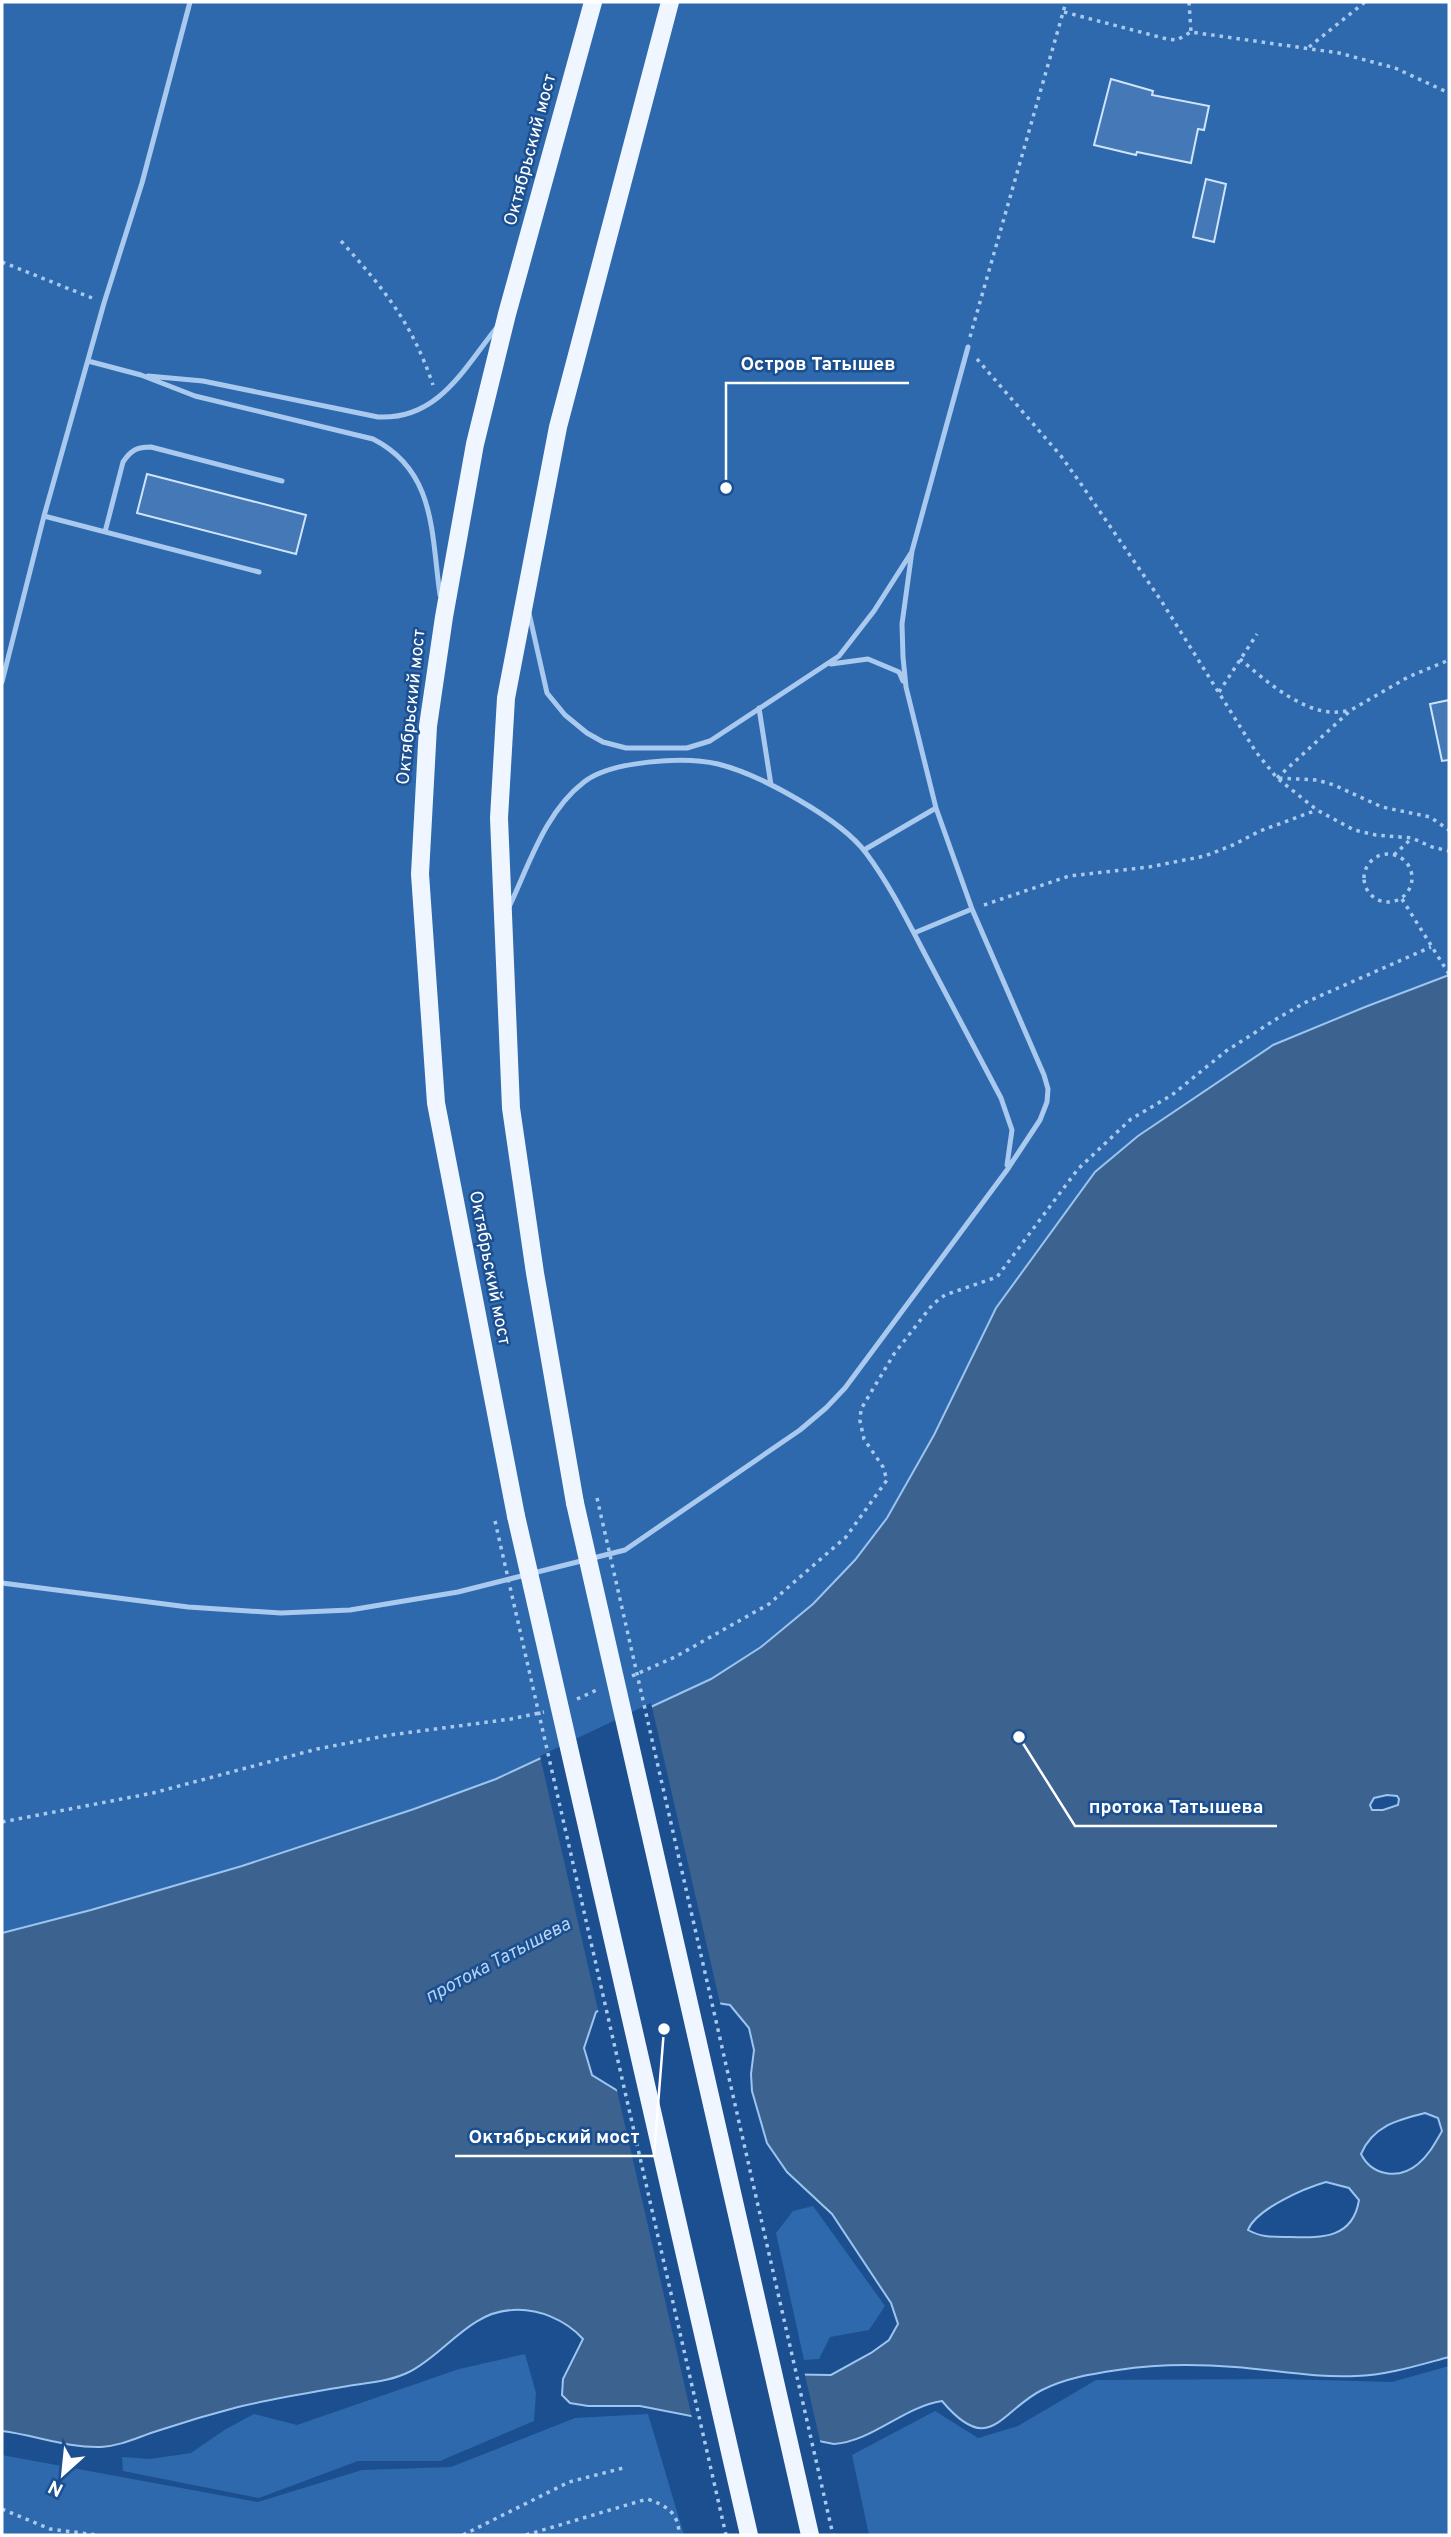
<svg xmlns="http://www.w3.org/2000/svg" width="1451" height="2537" viewBox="0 0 1451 2537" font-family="Overpass,sans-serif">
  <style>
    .green { fill: #2e69ad }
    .water { fill: #3c6290; stroke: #9cc4f0; stroke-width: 2; fill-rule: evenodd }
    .pier { fill: #1b4f8f }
    .building { fill: #4478b7; stroke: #cfe3fa; stroke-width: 2 }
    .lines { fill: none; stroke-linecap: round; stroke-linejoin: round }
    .path { stroke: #a9c9ee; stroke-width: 3.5; stroke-dasharray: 3.5 5; stroke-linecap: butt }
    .lane { stroke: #a9c9ee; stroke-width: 5 }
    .primary { stroke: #f0f6ff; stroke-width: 18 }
    .path-bridge { stroke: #a9c9ee; stroke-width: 3.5; stroke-dasharray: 3.5 5; stroke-linecap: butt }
    .primary-bridge { stroke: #f0f6ff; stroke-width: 18 }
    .labels { text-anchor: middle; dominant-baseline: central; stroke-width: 5; stroke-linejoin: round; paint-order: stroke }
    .street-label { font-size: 18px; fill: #fff; stroke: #1b4f8f }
    .water-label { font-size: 19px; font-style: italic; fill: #b5d3f5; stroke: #1b4f8f }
    .leader { fill: none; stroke: #fff; stroke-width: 2.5 }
    .callout-dot { fill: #fff; stroke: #1b4f8f; stroke-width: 2.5 }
    .callout-label { font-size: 19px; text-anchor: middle; font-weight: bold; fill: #fff; stroke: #1b4f8f; stroke-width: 5; stroke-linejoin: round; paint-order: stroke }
  </style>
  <rect width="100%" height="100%" fill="#1b4f8f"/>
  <path class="green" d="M 2,2 L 1449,2 L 1449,975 L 1365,1007 L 1273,1045 L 1138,1136 L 1095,1172 L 996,1308 L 934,1435 L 887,1518 L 855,1560 L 813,1604 L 761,1647 L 711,1679 L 496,1779 L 414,1809 L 242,1866 L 91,1910 L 2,1933 Z
    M 813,2206 L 885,2306 L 869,2330 L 830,2337 L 819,2359 L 804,2360 L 776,2233 L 793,2211 Z
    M 525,2354 L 536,2393 L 534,2421 L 440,2461 L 358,2461 L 259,2498 L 123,2471 L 122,2457 L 150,2459 L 191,2453 L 226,2429 L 254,2414 L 297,2425 L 459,2369 Z
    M 1449,2366 L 1449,2535 L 869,2535 L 852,2455 L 935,2411 L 978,2438 L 1018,2426 L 1096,2380 L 1283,2379 L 1392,2382 Z
    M 648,2414 L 684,2535 L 2,2535 L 2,2455 L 258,2502 L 362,2470 L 451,2467 L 575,2418 Z"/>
  <path class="water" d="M 1449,975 L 1449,2357 C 1419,2365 1388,2375 1356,2376 C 1315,2378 1275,2370 1235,2367 C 1195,2364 1157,2364 1118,2370 C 1091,2374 1066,2378 1042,2390 C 1000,2411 990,2458 942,2401 C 903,2407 873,2441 834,2444 L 640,2406 L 588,2406 L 570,2403 L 562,2395 L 563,2379 L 583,2339 C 566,2320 538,2308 512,2310 C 469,2312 445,2354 409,2372 C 389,2382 364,2383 342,2387 C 308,2393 272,2399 238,2407 C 211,2414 184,2422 157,2431 C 138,2437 121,2446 101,2447 C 67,2448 35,2435 2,2431 L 2,1933 L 91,1910 L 242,1866 L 414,1809 L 496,1779 L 711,1679 L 761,1647 L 813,1604 L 855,1560 L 887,1518 L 934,1435 L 996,1308 L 1095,1172 L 1138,1136 L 1273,1045 L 1365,1007 ZM 1387,1795 L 1397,1796 L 1399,1799 L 1398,1805 L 1383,1810 L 1372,1810 L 1370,1805 L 1374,1798 ZM 638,1991 L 730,2005 L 749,2028 L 754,2050 L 751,2074 L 752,2091 L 767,2143 L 787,2172 L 832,2214 L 891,2303 L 898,2324 L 889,2340 L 871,2353 L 831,2375 L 754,2374 L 702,2345 L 634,2101 L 592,2075 L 584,2048 L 596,2012 ZM 1425,2113 L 1438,2118 L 1442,2131 C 1435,2143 1429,2155 1418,2164 C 1399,2180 1372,2176 1361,2154 C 1373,2126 1397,2120 1425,2113 ZM 1326,2182 L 1349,2188 L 1359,2200 C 1353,2238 1323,2238 1291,2237 C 1276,2237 1262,2238 1248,2230 C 1256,2209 1305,2188 1326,2182 Z"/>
  <path class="pier" d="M 651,1703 L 721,2007 L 639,1995 L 599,2014 L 540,1756 Z
    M 616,2086 L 637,2099 L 660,2133 L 705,2342 L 755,2371 L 804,2371 L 821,2445 L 692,2418 Z"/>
  <path class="building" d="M 1111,79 L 1153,91 L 1152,95 L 1209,106 L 1204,130 L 1198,129 L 1191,163 L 1137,152 L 1136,155 L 1094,145 Z
    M 1206,179 L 1226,184 L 1214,242 L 1193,237 Z
    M 147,474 L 306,515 L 296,554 L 137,513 Z
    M 1449,700 L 1449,760 L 1442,761 L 1430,704 Z"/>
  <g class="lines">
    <path class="path" d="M 1189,2 L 1191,32
      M 1064,12 L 1167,39 L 1177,40 L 1191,32 L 1339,53 L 1395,68 L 1449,93
      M 1309,47 L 1365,2
      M 341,241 C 384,289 412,323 433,385
      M 2,262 L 92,298
      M 970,337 L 1066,2
      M 977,359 L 1061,456 L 1081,484 L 1162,602 L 1256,752 L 1277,778 L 1317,810 L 1354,830 L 1376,835 L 1412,838 L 1432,847 L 1449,851
      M 1240,659 C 1267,682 1312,722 1349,710
      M 1219,692 L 1257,634
      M 1277,778 L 1351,710 L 1408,677 L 1449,660
      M 1279,778 L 1317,780 L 1334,785 L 1382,807 L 1430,817 L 1449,830
      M1364 878a24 24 0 1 1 48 0a24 24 0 1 1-48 0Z
      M 1394,855 L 1412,838
      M 1402,899 L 1449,974
      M 984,905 L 1069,876 L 1149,867 L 1205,856 L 1233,845 L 1260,831 L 1317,810
      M 632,1676 L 675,1657 L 769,1604 L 846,1537 L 887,1480 L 883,1467 L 864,1439 L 860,1421 L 861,1409 L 894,1354 L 933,1304 L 945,1295 L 997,1277 L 1078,1169 L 1131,1119 L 1172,1095 L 1226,1051 L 1278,1018 L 1304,1003 L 1431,947
      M 577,1699 L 599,1689
      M 2,1822 L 153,1793 L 317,1749 L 390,1735 L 511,1719 L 544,1712
      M 2,2509 L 50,2529 L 97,2535
      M 463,2535 L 569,2482 L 627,2467
      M 526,2535 L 647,2499 C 666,2505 679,2513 679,2535"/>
    <path class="lane" d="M 88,361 L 141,375 L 195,396 L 373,439 C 436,471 431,533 440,595
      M 148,376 L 203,381 L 378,417 C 439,420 464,368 498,326
      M 44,516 L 259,572
      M 105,532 L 123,462 C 131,450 137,447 151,447 L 282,481
      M 529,613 L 547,693 L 565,715 L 587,733 L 603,742 L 626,748 L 687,748 L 710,741 L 839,656 L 874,611 L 911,553
      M 831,664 L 868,659 L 899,672 L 903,681
      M 2,682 L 44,516 L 104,303 L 142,183 L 190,2
      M 759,708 L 771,785
      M 864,850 L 936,808
      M 509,907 C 529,865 545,812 584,782 C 611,761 684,756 718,764 C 759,774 841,819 866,853 C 890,885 908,922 927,958 C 952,1005 976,1051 1001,1098 L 1012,1130 L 1007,1165
      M 914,933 L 972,909
      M 2,1583 L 188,1607 L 281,1613 L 350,1610 L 458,1592 L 625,1550 L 800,1430 L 826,1408 L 845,1388 L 1007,1170 L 1040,1120 L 1047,1102 L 1048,1089 L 1044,1075 L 972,909 L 936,808 L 906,687 L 903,657 L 902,624 L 912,551 L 968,347"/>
    <path class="primary" d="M 575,1503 L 535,1273 L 511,1108 L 499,818 L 506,698 L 558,427 L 670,2
      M 516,1516 L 436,1103 L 420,874 L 428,726 L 444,617 L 475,444 L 507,314 L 593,2"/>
    <path class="path-bridge" d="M 597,1498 L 833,2535
      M 495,1521 L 726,2535"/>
    <path class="primary-bridge" d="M 575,1503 L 810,2535
      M 516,1516 L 749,2535"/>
  </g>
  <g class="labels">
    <g class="street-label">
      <text transform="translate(531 150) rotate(-75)">Октябрьский мост</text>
      <text transform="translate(412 707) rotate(-84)">Октябрьский мост</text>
      <text transform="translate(489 1268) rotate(79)">Октябрьский мост</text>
    </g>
    <g class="water-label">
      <text transform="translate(498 1961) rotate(-28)">протока Татышева</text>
    </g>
  </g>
  <path class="leader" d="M726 488L726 383H909M1019 1737L1075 1826H1277M664 2029L654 2156H455"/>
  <g class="callout-dot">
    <circle cx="726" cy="488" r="7"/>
    <circle cx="1019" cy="1737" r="7"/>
    <circle cx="664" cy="2029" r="7"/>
  </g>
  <g class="callout-label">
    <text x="818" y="370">Остров Татышев</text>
    <text x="1176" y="1813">протока Татышева</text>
    <text x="554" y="2143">Октябрьский мост</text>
  </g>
  <rect width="1451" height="2537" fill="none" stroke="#ffffff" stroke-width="7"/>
  <g transform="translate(63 2474) rotate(207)" stroke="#1b4f8f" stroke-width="5" paint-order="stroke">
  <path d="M0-5L12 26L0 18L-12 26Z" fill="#ffffff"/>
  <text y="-10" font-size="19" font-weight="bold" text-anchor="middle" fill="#ffffff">N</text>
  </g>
</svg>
